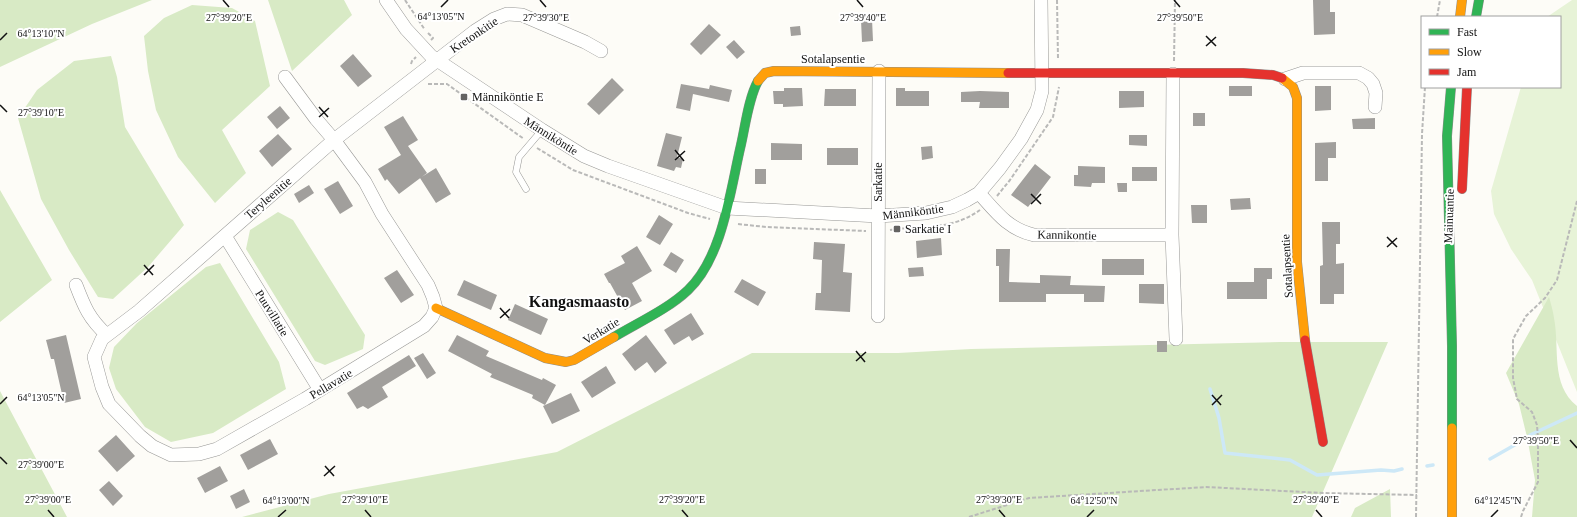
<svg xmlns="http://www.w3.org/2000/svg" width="1577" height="517" viewBox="0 0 1577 517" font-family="'Times New Roman',serif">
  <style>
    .green { fill: #e7f3d7 }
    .forest { fill: #d8eac5 }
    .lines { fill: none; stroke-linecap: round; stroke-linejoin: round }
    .stream { stroke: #cde8f7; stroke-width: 3.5 }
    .building { fill: #a19f9c }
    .lane-casing { stroke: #979795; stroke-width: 7 }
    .street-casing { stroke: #979795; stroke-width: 14 }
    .fast-casing { stroke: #8e8d8b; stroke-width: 10 }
    .slow-casing { stroke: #8e8d8b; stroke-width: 10 }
    .jam-casing { stroke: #8e8d8b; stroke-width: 10 }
    .path { stroke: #b9b9b8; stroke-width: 2; stroke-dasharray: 4 2; stroke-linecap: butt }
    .lane { stroke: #fffffe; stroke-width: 6 }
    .street { stroke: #fffffe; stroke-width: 13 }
    .fast { stroke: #30b455; stroke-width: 9 }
    .slow { stroke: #ff9f0a; stroke-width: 9 }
    .jam { stroke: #e5322d; stroke-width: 9 }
    .ticks { fill: none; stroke: #111; stroke-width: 1.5 }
    .poi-dot { fill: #646362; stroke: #fff; stroke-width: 1.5 }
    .labels { text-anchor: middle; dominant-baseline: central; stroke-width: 4; stroke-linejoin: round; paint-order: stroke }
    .street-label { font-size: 12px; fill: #111; stroke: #fff }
    .poi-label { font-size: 12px; fill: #111; stroke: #fff; text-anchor: start }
    .district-label { font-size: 16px; font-weight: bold; fill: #111; stroke: #fff }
    .ticks-label { font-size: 10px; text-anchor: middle; fill: #111; stroke: #fff; stroke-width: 4; stroke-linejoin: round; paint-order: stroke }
  </style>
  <rect width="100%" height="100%" fill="#fdfcf7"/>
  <path class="green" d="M 1572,0 L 1577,0 L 1577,392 L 1532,280 L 1511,249 L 1494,214 L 1491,191 L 1521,87 L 1560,87 L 1560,17 L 1547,17 Z"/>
  <path class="forest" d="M 0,0 L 152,0 L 92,24 L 0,67 Z
    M 268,0 L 344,0 L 352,15 L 292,71 Z
    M 192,5 L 232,8 L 255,21 L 270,86 L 222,130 L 246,173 L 215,203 L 178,157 L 156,110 L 148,71 L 144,36 L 164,18 Z
    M 111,56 L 117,77 L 125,127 L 184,225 L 148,267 L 113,299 L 98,297 L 69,250 L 41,199 L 18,118 L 37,90 L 74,61 Z
    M 0,190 L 52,280 L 0,322 Z
    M 278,212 L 293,220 L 365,335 L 363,349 L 325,365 L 315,361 L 246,249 L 250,230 Z
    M 220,263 L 279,362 L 286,389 L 213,433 L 171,442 L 145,427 L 116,389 L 109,368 L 114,347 L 137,323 L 206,267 Z
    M 1549,297 C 1551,304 1553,311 1554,318 C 1560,348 1550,384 1577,406 L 1577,517 L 1532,517 L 1535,480 L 1527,437 L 1519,404 L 1506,373 Z
    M 1280,342 L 1388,342 L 1312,517 L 242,517 L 329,494 L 557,452 L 752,353 L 898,353 L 971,349 Z
    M 0,391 L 67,517 L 0,517 Z
    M 1390,489 L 1391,517 L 1351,517 L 1355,508 Z"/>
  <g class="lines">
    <path class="stream" d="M 1210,389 L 1219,418 L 1225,453 L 1290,460 L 1317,475 L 1381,470 L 1394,471 L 1402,469
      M 1530,435 L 1577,413
      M 1490,459 L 1520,442
      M 1427,466 L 1433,465"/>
  </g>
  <path class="building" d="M 1313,0 L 1330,0 L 1330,12 L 1335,12 L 1335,34 L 1314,35 Z
    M 872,19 L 873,41 L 862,42 L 861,20 Z
    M 709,24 L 721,35 L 701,55 L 690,44 Z
    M 800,26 L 801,35 L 791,36 L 790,27 Z
    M 734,40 L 745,52 L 737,59 L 726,47 Z
    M 353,54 L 372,76 L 358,87 L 340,66 Z
    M 612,78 L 624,90 L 599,115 L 587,104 Z
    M 681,84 L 709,89 L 710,85 L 732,90 L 729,102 L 693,94 L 690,111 L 676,108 Z
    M 1229,86 L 1252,86 L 1252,96 L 1229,96 Z
    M 1315,86 L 1331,86 L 1331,110 L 1315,111 Z
    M 784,88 L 802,88 L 803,106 L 783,107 L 783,104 L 774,104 L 773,91 L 784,91 Z
    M 896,88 L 905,88 L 905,91 L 929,91 L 929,106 L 896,106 Z
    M 825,89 L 856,89 L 856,106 L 824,106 Z
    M 980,91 L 1009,92 L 1009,108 L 979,108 L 980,102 L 961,102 L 961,92 Z
    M 1119,91 L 1144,91 L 1144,107 L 1119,108 Z
    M 280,106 L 290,118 L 277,129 L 267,117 Z
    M 1193,113 L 1205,113 L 1205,126 L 1193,126 Z
    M 403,116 L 418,140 L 408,146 L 427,173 L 399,194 L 387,179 L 385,181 L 378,169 L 401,155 L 384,127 Z
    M 1375,118 L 1375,129 L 1353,129 L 1352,119 Z
    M 666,133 L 682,137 L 677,157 L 683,159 L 681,168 L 676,167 L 674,171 L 657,166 Z
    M 278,134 L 292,149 L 272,167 L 259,151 Z
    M 1129,135 L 1147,135 L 1147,146 L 1129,145 Z
    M 1336,142 L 1336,158 L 1328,158 L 1328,181 L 1315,181 L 1315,143 Z
    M 771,143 L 802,144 L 802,160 L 771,160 Z
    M 932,146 L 933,158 L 922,160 L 921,147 Z
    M 827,148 L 858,148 L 858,165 L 827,165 Z
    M 1035,164 L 1051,177 L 1028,207 L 1011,195 Z
    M 1078,166 L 1105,167 L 1105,183 L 1092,183 L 1091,187 L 1074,186 L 1074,175 L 1078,175 Z
    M 1132,167 L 1157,167 L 1157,181 L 1132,181 Z
    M 436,168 L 451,194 L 436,203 L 420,178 Z
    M 755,169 L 766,169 L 766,184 L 755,184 Z
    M 338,181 L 353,206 L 340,214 L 324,189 Z
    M 1117,183 L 1127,183 L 1127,192 L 1118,192 Z
    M 309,185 L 314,193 L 299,203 L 294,194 Z
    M 1250,198 L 1251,209 L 1231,210 L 1230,199 Z
    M 1191,205 L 1207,205 L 1207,223 L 1192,223 Z
    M 659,215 L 673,224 L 660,245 L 646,237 Z
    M 1322,222 L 1340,222 L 1340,244 L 1336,244 L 1336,264 L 1344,263 L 1344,294 L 1334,294 L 1334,304 L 1320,304 L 1320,266 L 1323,265 Z
    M 941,238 L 942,255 L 917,258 L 916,241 Z
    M 814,242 L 845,244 L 843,272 L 852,273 L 850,312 L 815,310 L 816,293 L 821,293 L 822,260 L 813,259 Z
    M 637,246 L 652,271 L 632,283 L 642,301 L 625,310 L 610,283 L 609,283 L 604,274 L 625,263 L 621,256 Z
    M 996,249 L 1010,249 L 1009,282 L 1040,283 L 1040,275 L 1071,276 L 1070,285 L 1105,286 L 1104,302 L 1084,302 L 1084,294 L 1046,294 L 1046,302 L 999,302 L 999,266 L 996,266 Z
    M 671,252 L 684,260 L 676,273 L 663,265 Z
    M 1102,259 L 1144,259 L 1144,275 L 1102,275 Z
    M 923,267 L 924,276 L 909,277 L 908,268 Z
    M 1254,268 L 1272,268 L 1272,279 L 1267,279 L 1267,299 L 1227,299 L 1227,282 L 1254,282 Z
    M 397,270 L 414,295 L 401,303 L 384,278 Z
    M 742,279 L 766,292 L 758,306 L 734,292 Z
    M 464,280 L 497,295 L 491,310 L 457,295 Z
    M 1139,284 L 1164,284 L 1164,304 L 1139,303 Z
    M 515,304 L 548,319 L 541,335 L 508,320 Z
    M 691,313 L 704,334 L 692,341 L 689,336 L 674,345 L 664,330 Z
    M 66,335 L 81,399 L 64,403 L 54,359 L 51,359 L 46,340 Z
    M 457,335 L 489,351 L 486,356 L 542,380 L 543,378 L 556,385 L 545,405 L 532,398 L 533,395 L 490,377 L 492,374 L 448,351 Z
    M 646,335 L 667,363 L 655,373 L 647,362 L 635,371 L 622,354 Z
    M 1157,341 L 1167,341 L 1167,352 L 1157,352 Z
    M 423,353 L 436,373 L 427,379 L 414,358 Z
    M 409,355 L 416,366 L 382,387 L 388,397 L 368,409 L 363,406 L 357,409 L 347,393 Z
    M 606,366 L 616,383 L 592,398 L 581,382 Z
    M 571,393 L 580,411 L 552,424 L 543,406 Z
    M 116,435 L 135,456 L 117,472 L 98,451 Z
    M 270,439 L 278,454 L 248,470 L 240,455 Z
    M 220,466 L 228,481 L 205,493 L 197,478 Z
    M 109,481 L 123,496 L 113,506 L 99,490 Z
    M 244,489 L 250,502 L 236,509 L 230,496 Z"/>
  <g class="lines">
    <defs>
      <path id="lane" d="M 526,189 L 516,172 L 519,157 L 542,130"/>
      <path id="street" d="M 386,0 L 406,29 L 431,56 L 542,130 L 584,156 L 608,166 L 727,208 L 878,216 L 926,213 L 952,207 L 967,200 L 979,193 L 1000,168 L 1021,139 L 1037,110 L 1042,91 L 1041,0
        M 1173,74 L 1172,235 L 1176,339
        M 285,77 L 316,119 L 334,140 L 365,182 L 382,214 L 428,285 L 433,297 L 436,308 L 432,317 L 424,326 L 305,399 L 217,449 L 199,454 L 171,455 L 152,446 L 140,436 L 109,404 L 102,387 L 94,357 L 102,339 L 139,311 L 334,140 L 475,31 L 494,19 L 507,14 L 522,15 L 585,42 L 601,51
        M 1285,79 L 1303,73 L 1359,73 L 1368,78 L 1373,84 L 1376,93 L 1375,107
        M 979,193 C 996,212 1008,229 1034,235 L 1172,235
        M 225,236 L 320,390
        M 76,285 C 84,306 89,319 107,335
        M 878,316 L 879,71"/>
      <path id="fast" d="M 1476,17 L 1479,0
        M 1451,87 L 1447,136 L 1452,346 L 1452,428
        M 614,337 C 639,322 668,309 688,290 C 722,258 730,193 740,149 C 745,129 748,99 758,81"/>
      <path id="slow" d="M 1460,17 L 1462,0
        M 1282,78 L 1293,87 L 1297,98 L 1297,262 L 1305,340
        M 758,81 L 765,73 L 774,71 L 1008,73
        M 436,308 L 545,358 L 566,362 L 574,360 L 614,337
        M 1452,428 L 1452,517"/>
      <path id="jam" d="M 1008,73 L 1243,73 L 1273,75 L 1282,78
        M 1462,189 L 1467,87
        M 1305,340 L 1323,442"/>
    </defs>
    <use href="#lane" class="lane-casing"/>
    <use href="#street" class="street-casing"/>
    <use href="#fast" class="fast-casing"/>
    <use href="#slow" class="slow-casing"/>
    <use href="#jam" class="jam-casing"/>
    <path class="path" d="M 405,0 L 425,30
      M 1057,0 L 1058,59
      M 1437,17 L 1440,0
      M 428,33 L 433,38 L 431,40
      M 1174,61 L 1175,0
      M 411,64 L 412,61 L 416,57
      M 428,84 L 447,84 L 524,139
      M 537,148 L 573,170 L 688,213 L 710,219
      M 997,196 L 1010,180 L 1053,117 L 1059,87
      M 738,224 L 766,227 L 866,231
      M 890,230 C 924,225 950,231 980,210
      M 969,517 L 1029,498 L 1206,487 L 1323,493 L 1417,495
      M 1416,517 L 1422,134 L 1425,87
      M 1521,517 L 1523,511 L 1538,482 L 1538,439 L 1537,425 L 1532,412 L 1517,399 L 1513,378 L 1513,339 L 1526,316 L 1545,298 L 1557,280 L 1577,201"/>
    <use href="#lane" class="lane"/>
    <use href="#street" class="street"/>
    <use href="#fast" class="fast"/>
    <use href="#slow" class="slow"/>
    <use href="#jam" class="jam"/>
  </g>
  <path class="ticks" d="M 223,0 L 229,7M 540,0 L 546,7M 857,0 L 863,7M 1174,0 L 1180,7M 441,7 L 448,0M 1206,36 L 1216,46M 0,40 L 7,33M 1206,46 L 1216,37M 0,105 L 7,112M 319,107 L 328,117M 319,117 L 329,108M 675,150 L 684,161M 675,160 L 685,151M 1031,194 L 1041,204M 1031,204 L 1041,194M 1387,237 L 1397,247M 1387,247 L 1397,238M 144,265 L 153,275M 144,275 L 154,265M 500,308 L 509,318M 500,318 L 510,309M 856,351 L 865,362M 856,361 L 866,352M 1212,395 L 1221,405M 0,404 L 7,397M 1212,405 L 1222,395M 1570,440 L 1577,448M 0,457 L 7,464M 325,466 L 334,476M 324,476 L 335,466M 48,510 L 54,517M 365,510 L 371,517M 682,510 L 688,517M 999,510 L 1005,517M 1316,510 L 1322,517M 278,517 L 286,510M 1087,517 L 1094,510M 1491,517 L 1498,510"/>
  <g class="poi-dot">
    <rect x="460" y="93" width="8" height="8" rx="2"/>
    <rect x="893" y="225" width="8" height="8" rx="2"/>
  </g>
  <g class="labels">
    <g class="street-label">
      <text transform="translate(474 35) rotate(-34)">Kretonkitie</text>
      <text x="833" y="59">Sotalapsentie</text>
      <text transform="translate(551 136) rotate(32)">Männiköntie</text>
      <text transform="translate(878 182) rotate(-90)">Sarkatie</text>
      <text transform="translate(268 198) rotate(-41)">Teryleenitie</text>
      <text transform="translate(913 212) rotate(-7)">Männiköntie</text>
      <text transform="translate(1449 216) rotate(-88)">Mainuantie</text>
      <text transform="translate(1067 235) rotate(1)">Kannikontie</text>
      <text transform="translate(1287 266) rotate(-93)">Sotalapsentie</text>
      <text transform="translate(272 313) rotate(58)">Puuvillatie</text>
      <text transform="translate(601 331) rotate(-31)">Verkatie</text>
      <text transform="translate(331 384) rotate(-31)">Pellavatie</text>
    </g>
    <g class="poi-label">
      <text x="472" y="97">Männiköntie E</text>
      <text x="905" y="229">Sarkatie I</text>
    </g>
    <g class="district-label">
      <text x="579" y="301">Kangasmaasto</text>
    </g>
  </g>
  <g class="ticks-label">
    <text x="441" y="20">64°13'05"N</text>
    <text x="1180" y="21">27°39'50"E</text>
    <text x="229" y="21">27°39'20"E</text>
    <text x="546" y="21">27°39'30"E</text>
    <text x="863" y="21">27°39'40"E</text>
    <text x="41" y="37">64°13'10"N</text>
    <text x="41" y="116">27°39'10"E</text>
    <text x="41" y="401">64°13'05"N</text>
    <text x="1536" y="444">27°39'50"E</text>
    <text x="41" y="468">27°39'00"E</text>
    <text x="48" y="503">27°39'00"E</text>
    <text x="365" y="503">27°39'10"E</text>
    <text x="682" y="503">27°39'20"E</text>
    <text x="999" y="503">27°39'30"E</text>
    <text x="1316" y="503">27°39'40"E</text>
    <text x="286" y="504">64°13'00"N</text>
    <text x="1094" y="504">64°12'50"N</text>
    <text x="1498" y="504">64°12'45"N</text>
  </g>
  <rect x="1421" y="16" width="140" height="72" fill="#ffffff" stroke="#a0a0a0"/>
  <rect x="1429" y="29" width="20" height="6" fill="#30b455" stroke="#a0a0a0"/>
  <text x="1457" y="36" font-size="12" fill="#111111">Fast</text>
  <rect x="1429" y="49" width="20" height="6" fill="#ff9f0a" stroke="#a0a0a0"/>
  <text x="1457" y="56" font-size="12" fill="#111111">Slow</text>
  <rect x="1429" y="69" width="20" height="6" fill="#e5322d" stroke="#a0a0a0"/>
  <text x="1457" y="76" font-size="12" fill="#111111">Jam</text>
</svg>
